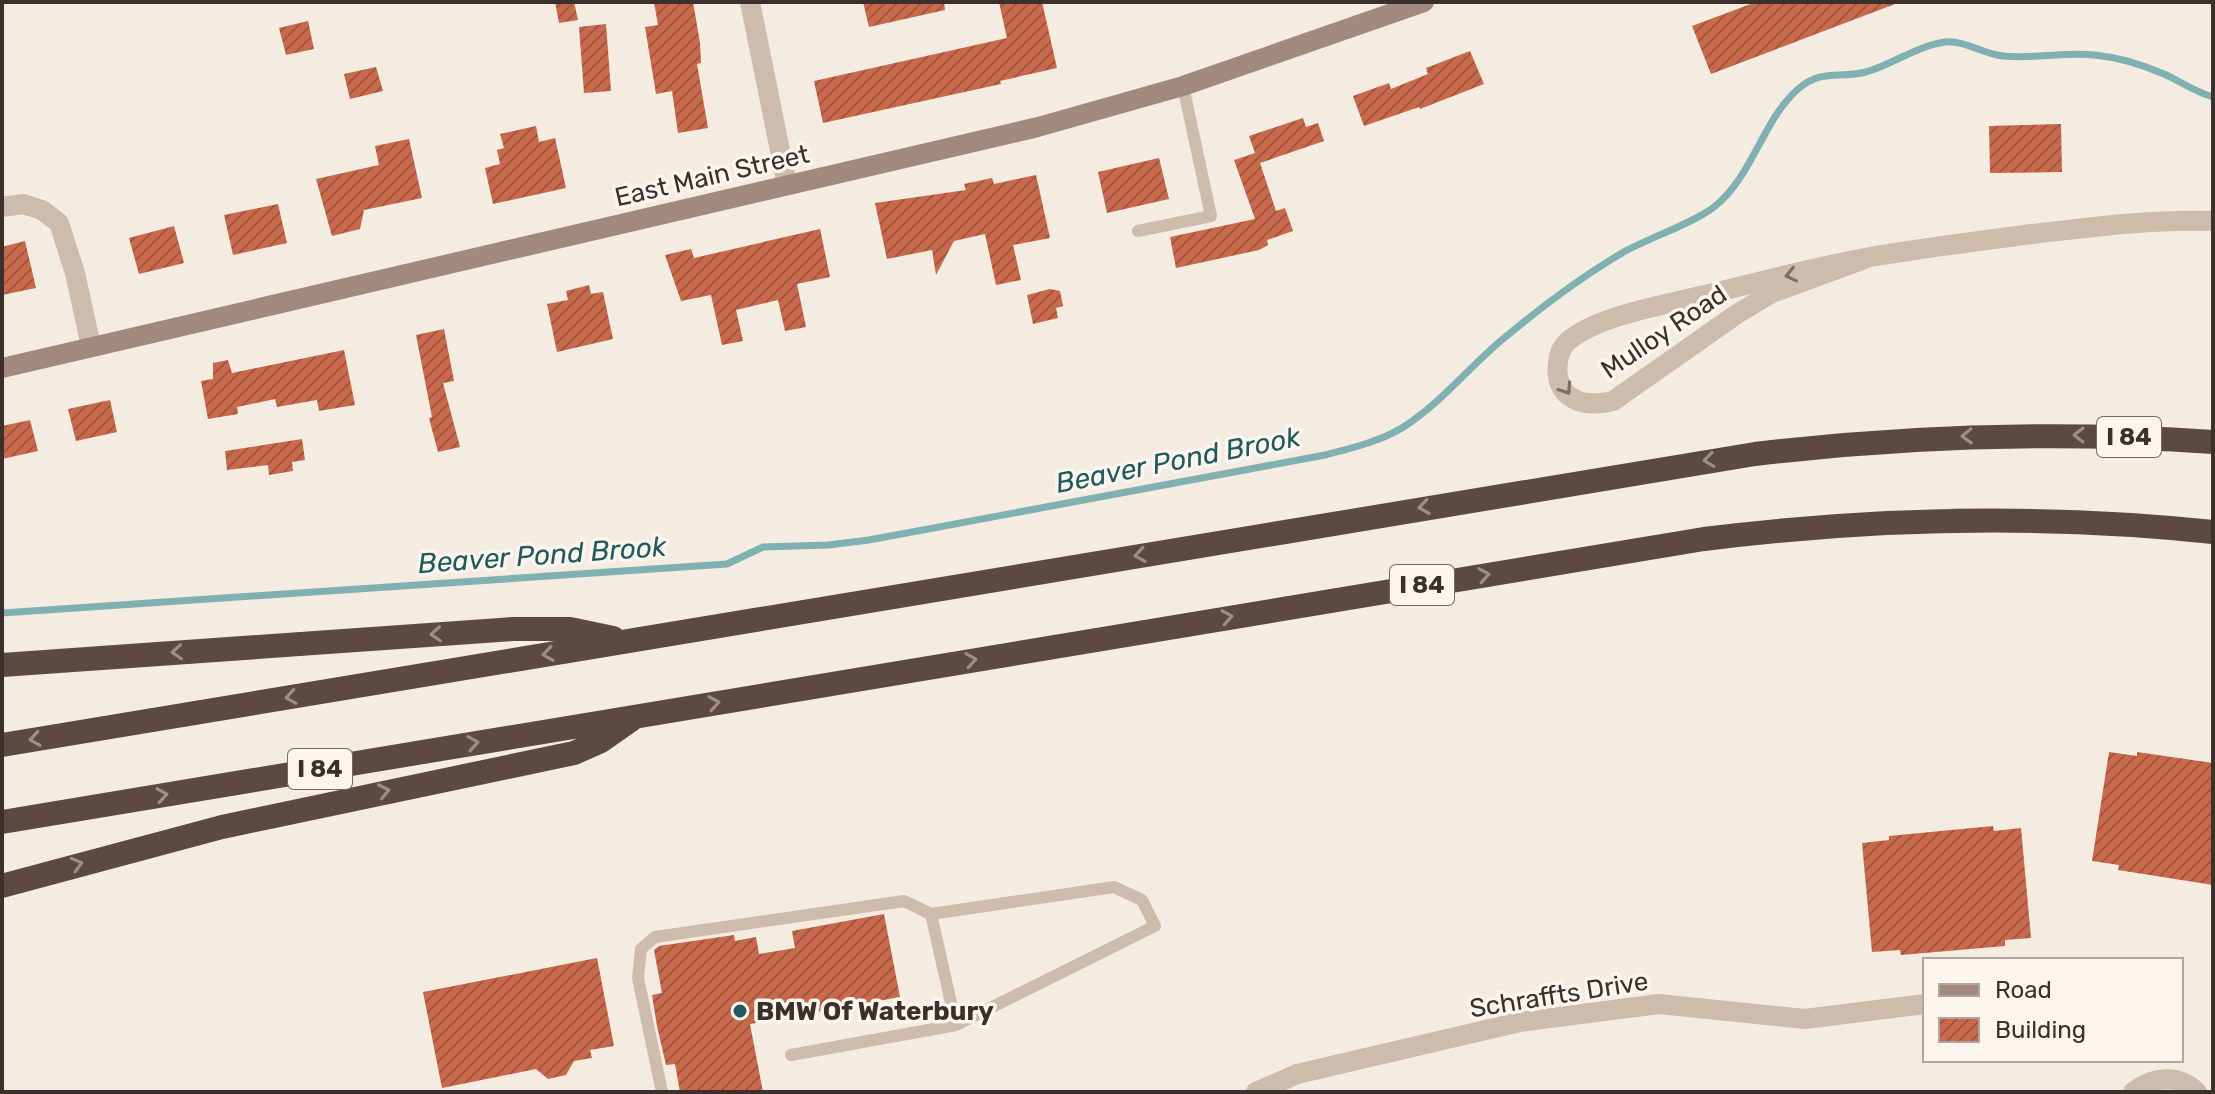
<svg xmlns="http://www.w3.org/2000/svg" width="2215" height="1094" viewBox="0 0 2215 1094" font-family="Rubik,sans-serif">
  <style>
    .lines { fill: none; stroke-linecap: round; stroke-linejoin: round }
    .stream { stroke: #7fb0b2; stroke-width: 7 }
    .building { fill: url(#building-hatch) }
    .service { stroke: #cdbbac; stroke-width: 12 }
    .minor { stroke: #cdbbac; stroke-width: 20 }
    .secondary { stroke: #a18a7d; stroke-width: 20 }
    .motorway { stroke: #5c4a42; stroke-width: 24 }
    .oneway { stroke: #7d6f65 }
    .oneway2 { stroke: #9c8e87 }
    .poi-dot { fill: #1f5a5e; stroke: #fbf5ee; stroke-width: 3 }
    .labels { text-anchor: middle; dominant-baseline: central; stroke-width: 7; stroke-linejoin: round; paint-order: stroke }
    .shield { fill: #fbf5ee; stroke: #756b66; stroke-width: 2 }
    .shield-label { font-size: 24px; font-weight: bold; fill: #3b302b }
    .street-label { font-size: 26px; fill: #3b302b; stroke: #fbf5ee }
    .poi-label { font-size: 26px; font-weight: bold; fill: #3b302b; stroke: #fbf5ee; text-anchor: start }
    .water-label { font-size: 28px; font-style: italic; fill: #1f5a5e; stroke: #fbf5ee }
  </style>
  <defs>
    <pattern id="building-hatch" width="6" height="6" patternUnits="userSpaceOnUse" patternTransform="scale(2)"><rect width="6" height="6" fill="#c8694b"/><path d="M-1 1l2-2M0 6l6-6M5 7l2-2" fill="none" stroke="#a4573f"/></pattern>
  </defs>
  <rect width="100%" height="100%" fill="#f4ebe1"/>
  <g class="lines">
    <path class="stream" d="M 2,613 L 727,564 L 763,547 L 828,545 L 869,540 L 1325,455 C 1352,448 1382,441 1405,426 C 1444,401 1473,362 1509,334 C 1544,305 1583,276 1622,253 C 1648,238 1692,224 1714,207 C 1753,176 1762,121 1798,89 C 1822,68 1839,79 1866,72 C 1893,64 1917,46 1945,42 C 1965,40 1983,54 2003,56 C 2033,59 2064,52 2094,55 C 2116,57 2143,65 2164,74 C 2180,81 2195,92 2213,97"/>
  </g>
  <path class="building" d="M 555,2 L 574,2 L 578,20 L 559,23 Z
    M 654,2 L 693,2 L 700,43 L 701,63 L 697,64 L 708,128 L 678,133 L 672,91 L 656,94 L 645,27 L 658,25 Z
    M 863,2 L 944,2 L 945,10 L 869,27 Z
    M 999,2 L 1042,2 L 1057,68 L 1000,81 L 1001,84 L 823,123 L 814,81 L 1007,38 Z
    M 1756,2 L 1895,2 L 1895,4 L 1711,74 L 1692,26 Z
    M 308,21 L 314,49 L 286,55 L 279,28 Z
    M 606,24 L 611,91 L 584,93 L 579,27 Z
    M 1470,51 L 1484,84 L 1420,109 L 1419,107 L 1364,126 L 1353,96 L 1389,83 L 1391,89 L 1428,74 L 1426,68 Z
    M 376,67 L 383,91 L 350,99 L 344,74 Z
    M 1303,118 L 1306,127 L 1318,123 L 1324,141 L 1260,163 L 1276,211 L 1285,208 L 1293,231 L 1267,240 L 1268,245 L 1259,250 L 1176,268 L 1170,237 L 1255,219 L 1234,160 L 1255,153 L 1249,136 Z
    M 2061,124 L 2062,172 L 1990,173 L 1989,126 Z
    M 536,126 L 539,142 L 555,138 L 566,188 L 493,204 L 485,168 L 500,164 L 497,150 L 504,148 L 500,134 Z
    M 409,139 L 422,198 L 364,210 L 360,229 L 332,236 L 316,179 L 379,165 L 375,146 Z
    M 1159,158 L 1169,199 L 1107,213 L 1098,172 Z
    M 1036,175 L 1050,238 L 1013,245 L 1021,280 L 996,285 L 985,234 L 954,241 L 936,275 L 932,250 L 887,259 L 875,203 L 966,190 L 964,184 L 992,178 L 994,184 Z
    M 278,204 L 287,243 L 233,255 L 224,215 Z
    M 174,226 L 184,263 L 139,274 L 129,238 Z
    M 820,229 L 830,277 L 797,284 L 806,327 L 785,331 L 778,300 L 736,310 L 743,341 L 722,345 L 711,295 L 681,301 L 665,255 L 691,249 L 694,258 Z
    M 25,241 L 36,288 L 2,295 L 2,247 Z
    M 589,285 L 591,294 L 603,292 L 613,339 L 557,352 L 547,304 L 568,300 L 566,291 Z
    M 1050,289 L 1060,291 L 1063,306 L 1056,308 L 1058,318 L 1033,324 L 1027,295 Z
    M 444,329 L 454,381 L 443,383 L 460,447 L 438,452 L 429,418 L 432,417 L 416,335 Z
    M 344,350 L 355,405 L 319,411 L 317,400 L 277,407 L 275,399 L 237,407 L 238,414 L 208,419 L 201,381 L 213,379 L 213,363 L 228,360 L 232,373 Z
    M 110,400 L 117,432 L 76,441 L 68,409 Z
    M 30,420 L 38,451 L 2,459 L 2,426 Z
    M 302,439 L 305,460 L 292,462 L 293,471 L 269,475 L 268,465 L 227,470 L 225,451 Z
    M 2109,752 L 2137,756 L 2137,752 L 2213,763 L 2213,885 L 2118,870 L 2119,865 L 2092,861 Z
    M 1993,826 L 1994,831 L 2021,828 L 2031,938 L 2005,940 L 2005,946 L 1901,955 L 1900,950 L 1872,952 L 1862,843 L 1889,840 L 1889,836 Z
    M 884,914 L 900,997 L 750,1024 L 763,1092 L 680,1092 L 675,1064 L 666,1065 L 657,1026 L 652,995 L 662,993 L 654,950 L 659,946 L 734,935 L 735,941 L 756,937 L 759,954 L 795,948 L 792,931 Z
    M 597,958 L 614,1046 L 590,1050 L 592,1058 L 574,1061 L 566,1075 L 548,1079 L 536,1069 L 442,1088 L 423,992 Z"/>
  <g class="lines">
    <path class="service" d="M 1138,231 L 1211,216 L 1183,86
      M 791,1055 L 956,1025 L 931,914 L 1114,887 L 1142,900 L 1155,926 L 956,1025
      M 662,1092 L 638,978 L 641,949 L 655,937 L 904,901 L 931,914"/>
    <path class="minor" d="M 750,2 L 787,185
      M 2,207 L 23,204 L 42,210 L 59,223 L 75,273 L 91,346
      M 1867,258 L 1772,293 L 1737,314 L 1613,401 C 1584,408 1553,400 1558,362 C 1559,354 1562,346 1568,341 C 1597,316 1667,304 1705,295 C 1759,282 1815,267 1870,257 C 1924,248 1978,241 2032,234 C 2092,227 2152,219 2213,221
      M 1256,1092 L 1297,1074 L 1520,1022 L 1659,1004 L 1805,1019 L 1925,1004
      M 2133,1092 C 2152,1077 2178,1073 2197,1092"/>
    <path class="secondary" d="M 2,368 L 1038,127 L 1183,86 L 1424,2"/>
    <path class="motorway" d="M 2,665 L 513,629 L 570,629 L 613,638
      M 2,745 L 1755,454 C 1907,436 2059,431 2213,442
      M 2,822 L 1704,539 C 1873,518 2043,514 2213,532
      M 2,886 L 222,827 L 574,753 L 601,741 L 631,720"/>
  </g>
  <defs><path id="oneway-chevron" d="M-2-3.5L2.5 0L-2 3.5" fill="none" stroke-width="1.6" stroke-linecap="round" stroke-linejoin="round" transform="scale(2)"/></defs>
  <g class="oneway">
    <use href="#oneway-chevron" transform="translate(1791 275) rotate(167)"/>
    <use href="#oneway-chevron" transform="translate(1566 389) rotate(56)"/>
  </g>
  <g class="oneway2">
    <use href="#oneway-chevron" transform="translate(2079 435) rotate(-179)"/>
    <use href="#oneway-chevron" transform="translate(1967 436) rotate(178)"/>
    <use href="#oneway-chevron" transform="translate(1709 460) rotate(172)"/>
    <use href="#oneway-chevron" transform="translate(1424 507) rotate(171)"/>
    <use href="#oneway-chevron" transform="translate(1140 555) rotate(171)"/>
    <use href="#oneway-chevron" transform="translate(1484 575) rotate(-9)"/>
    <use href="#oneway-chevron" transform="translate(1227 617) rotate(-9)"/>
    <use href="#oneway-chevron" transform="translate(436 634) rotate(176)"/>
    <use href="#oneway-chevron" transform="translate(177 652) rotate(176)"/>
    <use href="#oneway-chevron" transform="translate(548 654) rotate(171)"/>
    <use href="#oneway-chevron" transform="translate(971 660) rotate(-9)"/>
    <use href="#oneway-chevron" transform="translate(291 697) rotate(171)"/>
    <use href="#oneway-chevron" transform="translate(714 703) rotate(-9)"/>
    <use href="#oneway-chevron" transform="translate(35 739) rotate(171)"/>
    <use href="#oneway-chevron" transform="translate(473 743) rotate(-9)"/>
    <use href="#oneway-chevron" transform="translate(384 791) rotate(-12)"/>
    <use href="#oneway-chevron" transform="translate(162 795) rotate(-9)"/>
    <use href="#oneway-chevron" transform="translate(77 864) rotate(-16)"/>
  </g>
  <circle class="poi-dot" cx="740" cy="1011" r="8"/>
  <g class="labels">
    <g class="shield">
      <rect x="2097" y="417" width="64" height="40" rx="6"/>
      <rect x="1390" y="565" width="64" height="40" rx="6"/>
      <rect x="288" y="749" width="64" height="40" rx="6"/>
    </g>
    <g class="shield-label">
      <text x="2129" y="437">I 84</text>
      <text x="1422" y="585">I 84</text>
      <text x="320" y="769">I 84</text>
    </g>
    <g class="street-label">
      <text transform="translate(712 176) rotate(-13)">East Main Street</text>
      <text transform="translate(1664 332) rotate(-34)">Mulloy Road</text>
      <text transform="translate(1559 995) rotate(-9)">Schraffts Drive</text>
    </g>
    <g class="poi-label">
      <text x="756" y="1011">BMW Of Waterbury</text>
    </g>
    <g class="water-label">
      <text transform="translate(1178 460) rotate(-11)">Beaver Pond Brook</text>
      <text transform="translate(542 555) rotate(-4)">Beaver Pond Brook</text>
    </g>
  </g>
  <rect width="2215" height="1094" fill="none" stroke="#3b302b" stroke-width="8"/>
  <rect x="1923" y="958" width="260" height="104" fill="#fbf5ee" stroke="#aea6a0" stroke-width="2"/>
  <rect x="1939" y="984" width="40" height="12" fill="#a18a7d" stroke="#aea6a0" stroke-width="2"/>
  <text x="1995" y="998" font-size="24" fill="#3b302b">Road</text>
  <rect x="1939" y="1018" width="40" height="24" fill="url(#building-hatch)" stroke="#aea6a0" stroke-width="2"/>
  <text x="1995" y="1038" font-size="24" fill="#3b302b">Building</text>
</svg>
